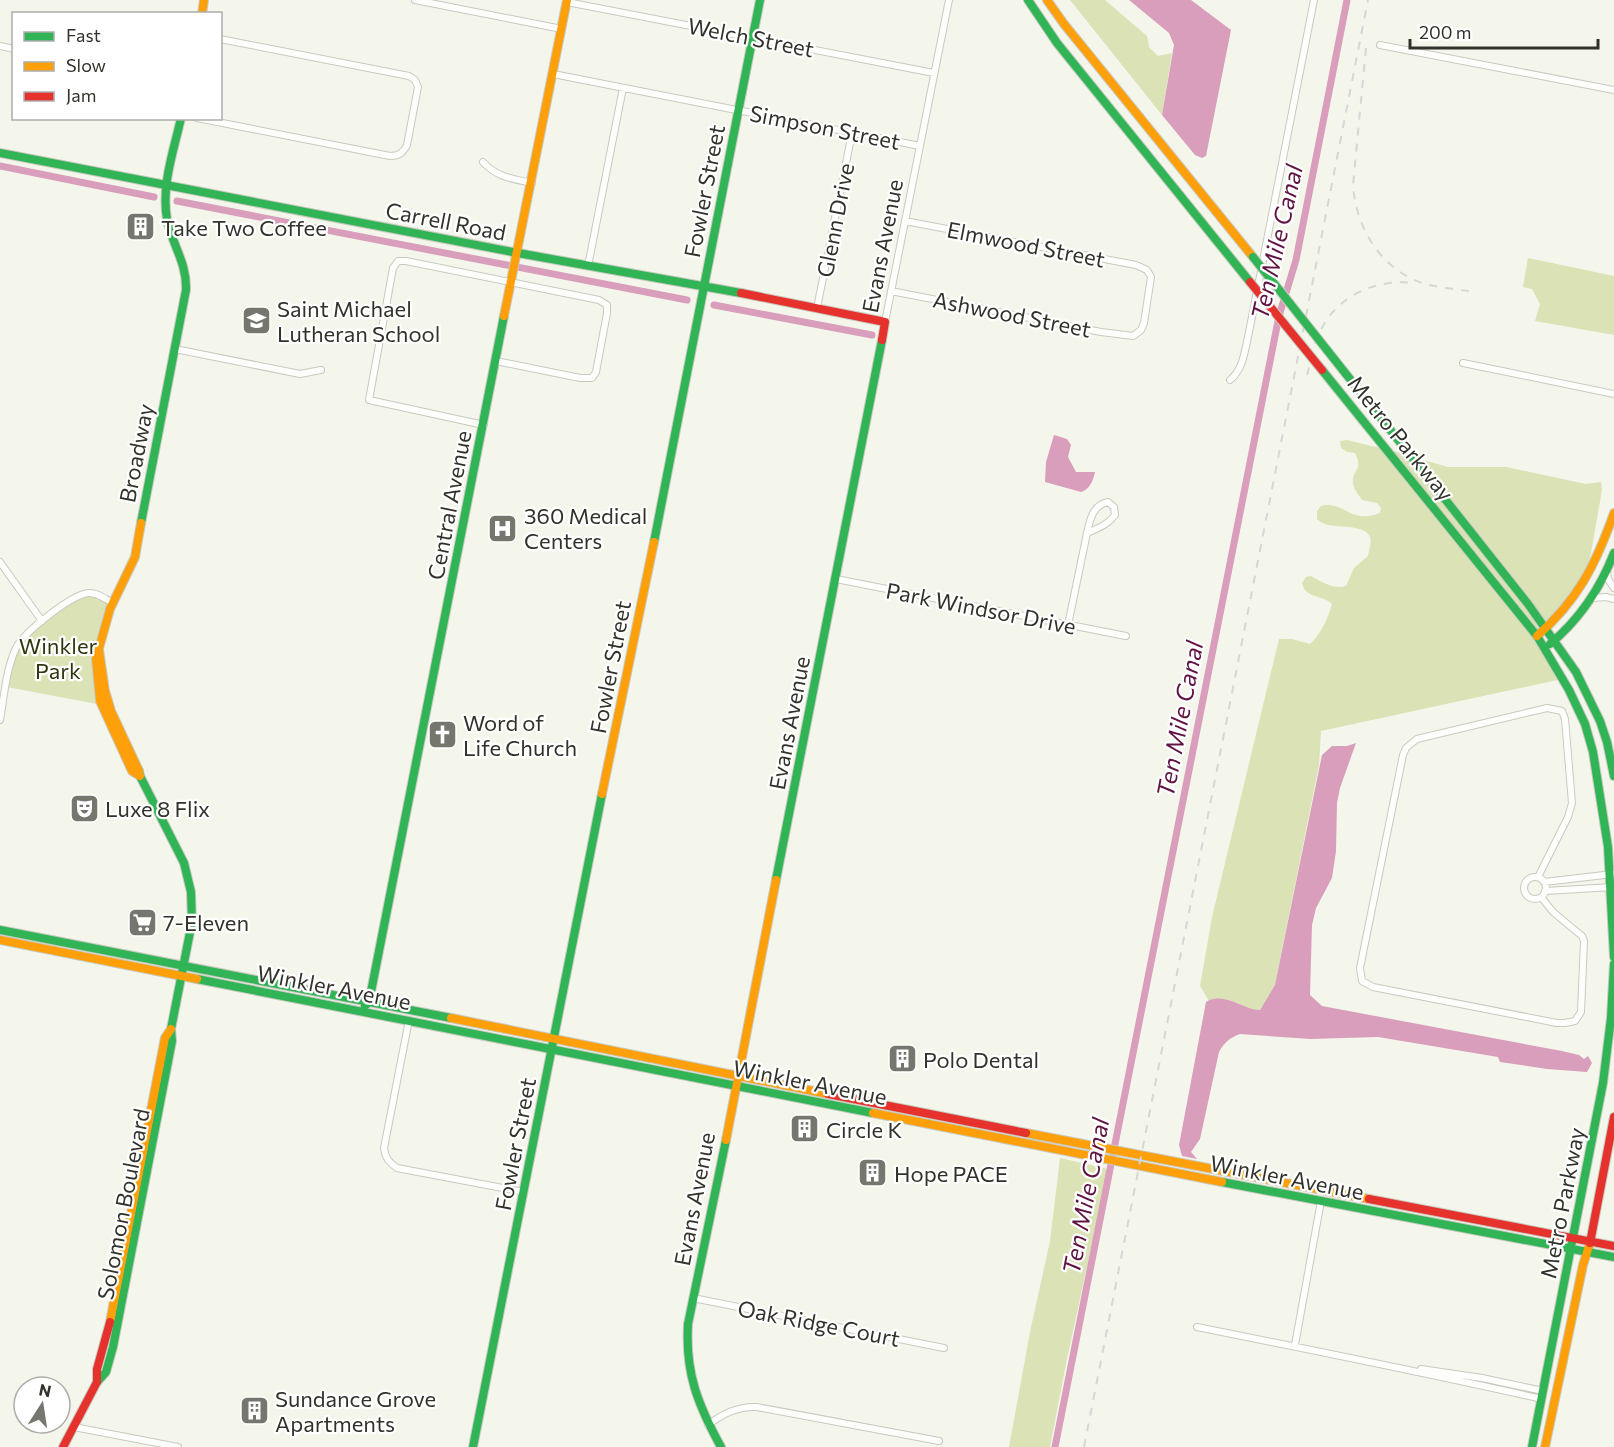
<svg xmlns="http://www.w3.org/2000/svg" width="1614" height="1447" viewBox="0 0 1614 1447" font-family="Commissioner,sans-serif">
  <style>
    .green { fill: #dbe2b5 }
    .water { fill: #d99ebb }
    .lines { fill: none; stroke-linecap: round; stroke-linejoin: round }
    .canal { stroke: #d99ebb; stroke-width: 7 }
    .street-casing { stroke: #c8cac1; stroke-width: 8 }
    .fast-casing { stroke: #c8cac1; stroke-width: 10 }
    .slow-casing { stroke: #c8cac1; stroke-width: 10 }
    .jam-casing { stroke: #c8cac1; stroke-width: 10 }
    .street { stroke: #fdfefc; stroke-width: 6 }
    .fast { stroke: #30b455; stroke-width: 8 }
    .slow { stroke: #ff9f0a; stroke-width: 8 }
    .jam { stroke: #e5322d; stroke-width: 8 }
    .rail { stroke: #d6d7d4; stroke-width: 2; stroke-dasharray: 8 8; stroke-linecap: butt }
    .fast-bridge-casing { stroke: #c8cac1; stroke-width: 10; stroke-linecap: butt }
    .jam-bridge-casing { stroke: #c8cac1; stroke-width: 10; stroke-linecap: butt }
    .fast-bridge { stroke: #30b455; stroke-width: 8 }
    .jam-bridge { stroke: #e5322d; stroke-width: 8 }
    .labels { text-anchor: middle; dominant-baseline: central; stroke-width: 4.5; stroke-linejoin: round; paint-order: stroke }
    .street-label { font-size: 22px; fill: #31332b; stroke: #fff }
    .poi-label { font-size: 22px; fill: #31332b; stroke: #fff; text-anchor: start }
    .park-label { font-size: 22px; fill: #30350d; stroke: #fff }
    .water-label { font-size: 24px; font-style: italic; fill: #601342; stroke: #fff }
  </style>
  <rect width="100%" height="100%" fill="#f4f6eb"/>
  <path class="green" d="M 1070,0 L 1105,0 L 1147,36 L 1149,47 L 1158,56 L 1172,53 L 1162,115 Z
    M 1528,258 L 1614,276 L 1614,335 L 1535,321 L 1540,304 L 1532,289 L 1523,287 Z
    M 1347,440 L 1380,448 L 1534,639 L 1562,679 L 1321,731 L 1319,765 L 1275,985 L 1260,1010 C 1242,1010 1232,995 1209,1001 L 1200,986 L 1212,917 L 1279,639 L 1292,639 L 1310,644 C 1321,634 1328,618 1332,604 C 1322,594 1305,599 1302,583 L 1306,577 L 1311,576 C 1322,582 1334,590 1346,586 L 1354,568 L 1368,556 C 1369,550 1372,542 1370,537 C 1365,524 1336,528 1325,524 C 1322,523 1319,521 1317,519 L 1317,511 L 1321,506 C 1344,500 1350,525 1380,513 L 1381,508 L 1377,503 L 1362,500 C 1359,495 1353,489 1353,482 C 1352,469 1364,470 1355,453 L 1347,452 L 1341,448 L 1340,441 Z
    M 1390,450 L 1405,454 L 1541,628 L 1538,631 Z
    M 1417,458 L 1448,467 L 1506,467 L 1586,484 L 1601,482 L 1602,490 L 1588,570 L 1570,600 L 1547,624 Z
    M 89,593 L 113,603 L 96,659 L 102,705 L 7,687 C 10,672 11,656 20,642 C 28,629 74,600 89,593 Z
    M 1060,1158 L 1108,1169 L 1067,1359 L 1050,1447 L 1009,1447 L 1030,1332 L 1050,1241 Z"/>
  <path class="water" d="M 1129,0 L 1191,0 L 1231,30 L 1206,156 L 1202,158 L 1195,155 L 1162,115 L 1174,45 L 1169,33 Z
    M 1054,435 L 1067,439 L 1071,445 L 1068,457 L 1076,472 L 1095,472 C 1093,481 1090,489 1081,492 L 1045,482 L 1046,462 Z
    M 1356,743 L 1340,788 L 1337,803 L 1336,851 L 1332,878 L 1316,908 L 1312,925 L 1310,995 L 1322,1006 L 1562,1051 L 1579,1055 L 1584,1059 L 1588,1056 L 1592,1063 L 1587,1072 L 1547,1069 L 1500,1062 L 1498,1057 L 1378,1037 L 1310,1039 L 1240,1034 C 1229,1038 1224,1043 1219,1052 L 1200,1139 L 1191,1152 L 1197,1159 L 1182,1156 L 1179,1145 L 1206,1002 C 1224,991 1243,1010 1260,1010 L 1275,985 L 1322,755 L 1332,746 L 1347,746 Z"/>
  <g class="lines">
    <path class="canal" d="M 0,166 L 154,197
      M 177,201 L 687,300
      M 714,305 L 872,335
      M 1055,1447 L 1279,316 L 1296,260 L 1347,0"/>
    <defs>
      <path id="street" d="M 415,0 L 562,29
        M 567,2 L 934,73
        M 1380,45 L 1614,90
        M 0,46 L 14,49
        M 553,74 L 920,146
        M 197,118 L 390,156 C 399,156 403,153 407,145 L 418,87 L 415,80 L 409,76 L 220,39
        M 483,162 C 496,177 513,179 532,183
        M 588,266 L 623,88
        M 891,291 L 1101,332 L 1133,336 L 1141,330 L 1144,323 L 1151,277 L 1147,270 L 1136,265 L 905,221
        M 817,308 L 852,133
        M 885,322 L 949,0
        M 175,349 L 300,374 L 321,370
        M 1463,363 L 1614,394
        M 1230,380 C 1243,369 1244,354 1248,337 L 1314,0
        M 484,425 L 369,400 L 393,268 L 398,261 L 406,261 L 599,300 L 607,305 L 607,313 L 596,372 L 592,378 L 580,378 L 496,361
        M 1108,502 L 1114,507 L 1115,515 C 1108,525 1098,528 1087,533 C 1090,519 1093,505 1108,502 Z
        M 0,562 L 42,621
        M 1607,572 L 1608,579 L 1614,588
        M 836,579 L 1126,636
        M 1593,598 L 1606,597 L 1614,599
        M 1068,625 L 1087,533
        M 0,720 C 4,697 6,669 16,648 C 23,633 71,595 88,593 C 97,592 105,599 113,603
        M 1538,877 L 1568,817 L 1572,803 L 1565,719 L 1562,711 L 1547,708 L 1417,739 L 1406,748 L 1403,755 L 1360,968 L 1362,981 L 1373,987 L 1557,1023 L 1565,1023 L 1575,1021 L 1581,1012 L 1584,941 L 1582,936 L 1553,912 L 1541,897
        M1524 888a11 11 0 1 1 22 0a11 11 0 1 1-22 0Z
        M 1544,882 L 1613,874
        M 1545,891 L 1613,887
        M 409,1020 L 384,1148 C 385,1158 389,1162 397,1168 L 524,1192
        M 693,1298 L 944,1348
        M 1197,1327 C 1312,1350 1427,1373 1542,1399
        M 1295,1345 L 1321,1201
        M 1421,1369 L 1482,1378 L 1543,1391
        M 708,1425 C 723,1413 738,1406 757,1407 L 939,1441
        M 74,1427 L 178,1447"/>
      <path id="fast" d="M 1028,0 L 1057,43 L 1250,282
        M 0,153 L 518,253 L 741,293
        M 1327,350 L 1528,604 L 1576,672 L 1600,721 L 1607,742 L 1614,776
        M 1322,370 L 1537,636 L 1569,690 L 1585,724 L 1593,752 L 1608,847 L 1614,957
        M 141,523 L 186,290 C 187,262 172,245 167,219 C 161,185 174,150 181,118
        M 654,542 L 760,0
        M 1550,644 C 1580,619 1600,589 1614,553
        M 776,880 L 882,340
        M 0,930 L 451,1018
        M 197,979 L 873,1113
        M 365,1006 L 369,1002 L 504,316
        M 1222,1182 L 1614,1257
        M 97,1382 L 106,1372 L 113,1347 L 172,1041 L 171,1029 L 192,922 L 191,892 L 184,863 L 140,776 L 139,771
        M 473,1447 L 602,794
        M 721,1447 C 698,1405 685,1373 688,1324 L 726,1140
        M 1532,1447 L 1603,1083 L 1611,1018 L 1614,964"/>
      <path id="slow" d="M 1047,0 L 1064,24 L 1253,257
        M 202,14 L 204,0
        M 504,316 L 567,0
        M 1537,636 C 1578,600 1596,564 1614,513
        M 99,650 L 105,691 L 111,711 L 139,771
        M 140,776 L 132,771 L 100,701 L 96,659 L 110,609 L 135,557 L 141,523
        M 602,794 L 654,542
        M 0,940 L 197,979
        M 451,1018 L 828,1094
        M 873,1113 L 1222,1182
        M 1026,1133 L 1369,1199
        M 726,1140 L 776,880
        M 110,1322 L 165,1038 L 171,1029
        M 1545,1447 L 1583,1265 L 1590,1243"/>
      <path id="jam" d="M 741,293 L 885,322 L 882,340
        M 828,1094 L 1026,1133
        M 1369,1199 L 1614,1246
        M 1590,1243 L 1614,1117
        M 63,1447 L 97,1382 L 97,1369 L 110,1322"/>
    </defs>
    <use href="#street" class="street-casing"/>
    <use href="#fast" class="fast-casing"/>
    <use href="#slow" class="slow-casing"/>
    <use href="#jam" class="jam-casing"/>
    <use href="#street" class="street"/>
    <use href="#fast" class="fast"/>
    <use href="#slow" class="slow"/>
    <use href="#jam" class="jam"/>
    <path class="rail" d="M 1366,48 L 1353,185 C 1356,228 1380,268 1422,283 C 1438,288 1457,289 1473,292
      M 1307,375 C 1312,357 1316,336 1326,321 C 1345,292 1381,279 1413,283
      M 1084,1447 L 1368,0"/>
    <defs>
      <path id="fast-bridge" d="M 1253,257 L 1327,350"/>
      <path id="jam-bridge" d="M 1250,282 L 1322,370"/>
    </defs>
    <use href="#fast-bridge" class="fast-bridge-casing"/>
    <use href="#jam-bridge" class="jam-bridge-casing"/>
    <use href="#fast-bridge" class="fast-bridge"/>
    <use href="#jam-bridge" class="jam-bridge"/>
  </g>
  <defs>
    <symbol id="building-square" viewBox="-11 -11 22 22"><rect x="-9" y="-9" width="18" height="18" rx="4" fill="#75776e" stroke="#fff"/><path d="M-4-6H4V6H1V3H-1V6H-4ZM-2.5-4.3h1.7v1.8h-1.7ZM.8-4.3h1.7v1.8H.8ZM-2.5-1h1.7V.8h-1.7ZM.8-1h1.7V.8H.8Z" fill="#fff"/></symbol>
    <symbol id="school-square" viewBox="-11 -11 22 22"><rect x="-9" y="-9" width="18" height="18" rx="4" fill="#75776e" stroke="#fff"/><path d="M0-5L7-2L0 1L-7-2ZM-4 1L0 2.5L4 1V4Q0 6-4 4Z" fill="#fff"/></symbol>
    <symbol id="hospital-square" viewBox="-11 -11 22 22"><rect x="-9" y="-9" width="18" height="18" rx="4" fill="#75776e" stroke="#fff"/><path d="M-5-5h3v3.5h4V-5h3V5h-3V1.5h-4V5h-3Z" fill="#fff"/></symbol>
    <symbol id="church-square" viewBox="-11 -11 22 22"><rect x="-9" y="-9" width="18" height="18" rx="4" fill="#75776e" stroke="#fff"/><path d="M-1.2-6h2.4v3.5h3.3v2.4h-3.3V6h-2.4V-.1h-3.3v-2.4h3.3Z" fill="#fff"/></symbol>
    <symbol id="theatre-square" viewBox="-11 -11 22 22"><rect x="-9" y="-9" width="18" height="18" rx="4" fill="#75776e" stroke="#fff"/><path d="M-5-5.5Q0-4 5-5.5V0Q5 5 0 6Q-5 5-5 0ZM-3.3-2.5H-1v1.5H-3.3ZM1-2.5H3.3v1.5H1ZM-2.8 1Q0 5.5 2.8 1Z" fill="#fff"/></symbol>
    <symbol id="supermarket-square" viewBox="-11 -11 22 22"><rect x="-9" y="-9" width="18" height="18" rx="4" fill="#75776e" stroke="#fff"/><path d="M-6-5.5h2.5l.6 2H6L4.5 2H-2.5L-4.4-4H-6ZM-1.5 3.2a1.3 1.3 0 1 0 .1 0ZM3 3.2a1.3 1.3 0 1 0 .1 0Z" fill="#fff"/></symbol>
  </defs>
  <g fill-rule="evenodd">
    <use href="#building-square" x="124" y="210" width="33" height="33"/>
    <use href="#school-square" x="240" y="304" width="33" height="33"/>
    <use href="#hospital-square" x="486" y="512" width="33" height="33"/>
    <use href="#church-square" x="426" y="718" width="33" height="33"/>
    <use href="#theatre-square" x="68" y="792" width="33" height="33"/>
    <use href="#supermarket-square" x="126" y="906" width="33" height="33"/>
    <use href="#building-square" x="886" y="1042" width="33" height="33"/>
    <use href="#building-square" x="788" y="1112" width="33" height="33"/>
    <use href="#building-square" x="856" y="1156" width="33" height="33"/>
    <use href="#building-square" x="238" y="1394" width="33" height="33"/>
  </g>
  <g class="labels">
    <g class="street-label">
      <text transform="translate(751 37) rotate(11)">Welch Street</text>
      <text transform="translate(825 127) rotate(11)">Simpson Street</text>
      <text transform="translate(704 191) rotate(-79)">Fowler Street</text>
      <text transform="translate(835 220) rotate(-79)">Glenn Drive</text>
      <text transform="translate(446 221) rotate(11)">Carrell Road</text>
      <text transform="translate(1026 244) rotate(11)">Elmwood Street</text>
      <text transform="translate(882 246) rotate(-79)">Evans Avenue</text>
      <text transform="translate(1012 314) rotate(11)">Ashwood Street</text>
      <text transform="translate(1401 438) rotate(51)">Metro Parkway</text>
      <text transform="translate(136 453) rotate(-79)">Broadway</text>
      <text transform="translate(449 505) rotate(-79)">Central Avenue</text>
      <text transform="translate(981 608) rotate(11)">Park Windsor Drive</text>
      <text transform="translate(610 667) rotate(-79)">Fowler Street</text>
      <text transform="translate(789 723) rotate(-79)">Evans Avenue</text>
      <text transform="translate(334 987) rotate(11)">Winkler Avenue</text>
      <text transform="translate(810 1082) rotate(11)">Winkler Avenue</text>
      <text transform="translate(515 1144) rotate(-79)">Fowler Street</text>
      <text transform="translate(1287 1177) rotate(11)">Winkler Avenue</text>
      <text transform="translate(694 1199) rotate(-79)">Evans Avenue</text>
      <text transform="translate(1562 1203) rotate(-79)">Metro Parkway</text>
      <text transform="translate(123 1204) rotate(-79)">Solomon Boulevard</text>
      <text transform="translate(819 1323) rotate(11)">Oak Ridge Court</text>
    </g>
    <g class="poi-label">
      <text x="161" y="227">Take Two Coffee</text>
      <text x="277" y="308">Saint Michael<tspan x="277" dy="25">Lutheran School</tspan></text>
      <text x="524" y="515">360 Medical<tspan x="524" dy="25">Centers</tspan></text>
      <text x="463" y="722">Word of<tspan x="463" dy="25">Life Church</tspan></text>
      <text x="105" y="808">Luxe 8 Flix</text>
      <text x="163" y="922">7-Eleven</text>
      <text x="923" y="1059">Polo Dental</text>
      <text x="826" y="1129">Circle K</text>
      <text x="894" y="1173">Hope PACE</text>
      <text x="275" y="1398">Sundance Grove<tspan x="275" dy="25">Apartments</tspan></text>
    </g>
    <g class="park-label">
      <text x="58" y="645">Winkler<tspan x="58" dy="25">Park</tspan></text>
    </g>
    <g class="water-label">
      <text transform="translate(1276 242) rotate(-77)">Ten Mile Canal</text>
      <text transform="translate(1179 719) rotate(-79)">Ten Mile Canal</text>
      <text transform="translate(1085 1196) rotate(-79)">Ten Mile Canal</text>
    </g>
  </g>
  <rect x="12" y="12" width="210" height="108" fill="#ffffff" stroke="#adadaa" stroke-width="1.5"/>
  <rect x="24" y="32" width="30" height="9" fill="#30b455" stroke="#adadaa" stroke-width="1.5"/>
  <text x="66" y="42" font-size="18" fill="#31332b">Fast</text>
  <rect x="24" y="62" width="30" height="9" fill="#ff9f0a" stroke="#adadaa" stroke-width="1.5"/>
  <text x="66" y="72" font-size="18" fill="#31332b">Slow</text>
  <rect x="24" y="92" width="30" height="9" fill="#e5322d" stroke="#adadaa" stroke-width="1.5"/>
  <text x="66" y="102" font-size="18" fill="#31332b">Jam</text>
  <g transform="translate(42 1405) rotate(12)"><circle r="28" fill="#ffffff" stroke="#adadaa" stroke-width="1.5"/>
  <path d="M0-4.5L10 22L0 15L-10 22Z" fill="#75776e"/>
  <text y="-9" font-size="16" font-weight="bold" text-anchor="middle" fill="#31332b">N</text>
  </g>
  <path d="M1410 39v9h188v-9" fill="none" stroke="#31332b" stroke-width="3"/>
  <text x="1419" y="39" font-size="18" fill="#31332b" stroke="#ffffff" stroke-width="4.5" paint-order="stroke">200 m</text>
</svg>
